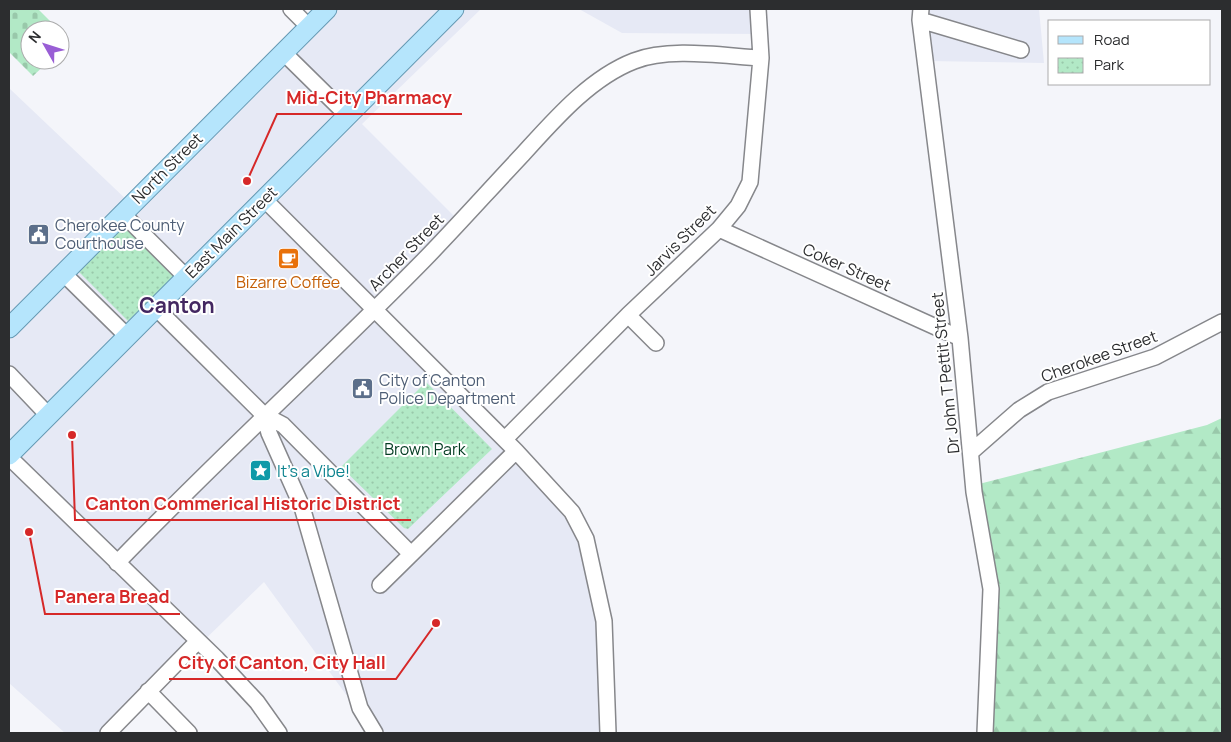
<svg xmlns="http://www.w3.org/2000/svg" width="1231" height="742" viewBox="0 0 1231 742" font-family="Manrope,sans-serif">
  <style>
    .built { fill: #e6e9f5 }
    .forest { fill: url(#forest-firs) }
    .cemetery { fill: url(#cemetery-stones) }
    .park { fill: url(#park-dots) }
    .lines { fill: none; stroke-linecap: round; stroke-linejoin: round }
    .minor-casing { stroke: #86878b; stroke-width: 18 }
    .major-casing { stroke: #6599b3; stroke-width: 21 }
    .minor { stroke: #fff; stroke-width: 15 }
    .major { stroke: #b5e5fc; stroke-width: 19 }
    .labels { text-anchor: middle; dominant-baseline: central; stroke-width: 4; stroke-linejoin: round; paint-order: stroke }
    .street-label { font-size: 16px; fill: #2c2d2f; stroke: #fff }
    .service-label { font-size: 16px; fill: #4e5e75; stroke: #fff; text-anchor: start }
    .food-label { font-size: 16px; fill: #c56008; stroke: #fff }
    .park-label { font-size: 16px; fill: #033c22; stroke: #fff }
    .culture-label { font-size: 16px; fill: #0d838f; stroke: #fff; text-anchor: start }
    .district-label { font-size: 21px; font-weight: bold; fill: #432761; stroke: #fff }
    .leader { fill: none; stroke: #d62828; stroke-width: 2 }
    .callout-dot { fill: #d62828; stroke: #fff; stroke-width: 2 }
    .callout-label { font-size: 18px; text-anchor: middle; font-weight: bold; fill: #d62828; stroke: #fff; stroke-width: 4; stroke-linejoin: round; paint-order: stroke }
  </style>
  <defs>
    <pattern id="forest-firs" width="22" height="20" patternUnits="userSpaceOnUse" patternTransform="scale(1.25)"><rect width="22" height="20" fill="#b2e9c6"/><path d="M5 1l3.5 6h-7zM16 11l3.5 6h-7z" fill="#99c8aa"/></pattern>
    <pattern id="cemetery-stones" width="16" height="16" patternUnits="userSpaceOnUse" patternTransform="scale(1.25)"><rect width="16" height="16" fill="#b2e9c6"/><path d="M2 7V4a2 2 0 0 1 4 0v3zM10 15v-3a2 2 0 0 1 4 0v3z" fill="#99c8aa"/></pattern>
    <pattern id="park-dots" width="8" height="8" patternUnits="userSpaceOnUse" patternTransform="scale(1.25)"><rect width="8" height="8" fill="#b2e9c6"/><path d="M2 2h.1M6 6h.1" fill="none" stroke="#99c8aa" stroke-width="1.8" stroke-linecap="round"/></pattern>
  </defs>
  <rect width="100%" height="100%" fill="#f4f5fa"/>
  <path class="built" d="M 323,9 L 481,9 L 362,124 L 457,219 L 372,304 L 586,518 L 608,733 L 374,733 L 264,582 L 109,733 L 65,733 L 9,683 L 9,88 L 130,203 Z
    M 579,9 L 758,9 L 759,34 L 622,33 Z
    M 920,9 L 1039,9 L 1044,63 L 928,61 Z"/>
  <path class="forest" d="M 1222,418 L 1222,733 L 994,733 L 975,485 L 1207,425 Z"/>
  <path class="cemetery" d="M 9,9 L 38,9 L 59,30 L 30,30 L 30,60 L 50,60 L 33,76 L 9,52 Z"/>
  <path class="park" d="M 123,223 L 175,276 L 128,321 L 76,269 Z
    M 426,382 L 492,449 L 408,529 L 404,528 L 341,467 Z"/>
  <g class="lines">
    <defs>
      <path id="minor" d="M 291,9 L 309,27
        M 921,9 L 920,20 L 960,338 L 974,492 L 991,589 L 985,733
        M 920,20 L 1021,50
        M 283,52 L 348,116
        M 264,199 L 516,451 L 572,512 L 586,539 L 604,621 L 608,733
        M 122,213 L 186,277
        M 719,229 L 960,338
        M 63,273 L 127,336
        M 155,307 L 264,415 L 283,425 L 411,554
        M 628,315 L 656,343
        M 9,374 L 48,415
        M 264,415 L 269,433 L 302,507 L 360,708 L 375,733
        M 505,439 L 628,315 L 719,229 L 738,206 L 750,182 L 761,58 L 758,9
        M 971,452 L 1019,410 L 1048,392 L 1155,357 L 1222,322
        M 9,457 L 217,659 L 257,702 L 279,733
        M 117,563 C 217,459 323,363 424,260 C 458,225 490,189 523,154 C 554,120 590,78 634,61 C 669,47 723,56 761,58
        M 380,585 L 516,451
        M 148,691 L 189,733
        M 108,733 L 198,641"/>
      <path id="major" d="M 9,328 L 327,9
        M 9,455 L 454,9"/>
    </defs>
    <use href="#minor" class="minor-casing"/>
    <use href="#major" class="major-casing"/>
    <use href="#minor" class="minor"/>
    <use href="#major" class="major"/>
  </g>
  <defs>
    <symbol id="civic-square" viewBox="-11 -11 22 22"><rect x="-9" y="-9" width="18" height="18" rx="4" fill="#5c6f8a" stroke="#fff"/><path d="M-.6-6.5H3V-4.5H.6V-3L4-1V1h2V6H-6V1h2V-1L-.6-3ZM-1.2 2.5V6h2.4V2.5Z" fill="#fff"/></symbol>
    <symbol id="cafe-square" viewBox="-11 -11 22 22"><rect x="-9" y="-9" width="18" height="18" rx="4" fill="#e8710a" stroke="#fff"/><path d="M-5.5-4.5H6V0H3Q3 3.5 0 3.5H-2.5Q-5.5 3.5-5.5 0ZM3-3.2v2h1.7v-2ZM-6 4.5H4V6H-6Z" fill="#fff"/></symbol>
    <symbol id="sight-square" viewBox="-11 -11 22 22"><rect x="-9" y="-9" width="18" height="18" rx="4" fill="#0f9aa8" stroke="#fff"/><path d="M0-6L1.8-2.2L6-1.7L2.9 1.2L3.7 5.4L0 3.3L-3.7 5.4L-2.9 1.2L-6-1.7L-1.8-2.2Z" fill="#fff"/></symbol>
  </defs>
  <g fill-rule="evenodd">
    <use href="#civic-square" x="26" y="222" width="25" height="25"/>
    <use href="#cafe-square" x="276" y="246" width="25" height="25"/>
    <use href="#civic-square" x="350" y="376" width="25" height="25"/>
    <use href="#sight-square" x="248" y="458" width="25" height="25"/>
  </g>
  <g class="labels">
    <g class="street-label">
      <text transform="translate(167 168) rotate(-45)">North Street</text>
      <text transform="translate(231 232) rotate(-45)">East Main Street</text>
      <text transform="translate(680 240) rotate(-45)">Jarvis Street</text>
      <text transform="translate(406 252) rotate(-46)">Archer Street</text>
      <text transform="translate(847 267) rotate(24)">Coker Street</text>
      <text transform="translate(1099 356) rotate(-20)">Cherokee Street</text>
      <text transform="translate(945 373) rotate(-96)">Dr John T Pettit Street</text>
    </g>
    <g class="service-label">
      <text x="55" y="225">Cherokee County<tspan x="55" dy="18">Courthouse</tspan></text>
      <text x="379" y="380">City of Canton<tspan x="379" dy="18">Police Department</tspan></text>
    </g>
    <g class="food-label">
      <text x="288" y="282">Bizarre Coffee</text>
    </g>
    <g class="park-label">
      <text x="425" y="449">Brown Park</text>
    </g>
    <g class="culture-label">
      <text x="277" y="471">It's a Vibe!</text>
    </g>
    <g class="district-label">
      <text x="177" y="305">Canton</text>
    </g>
  </g>
  <path class="leader" d="M247 181L277 114H462M72 435L75 520H411M29 532L45 614H180M436 623L396 679H169"/>
  <g class="callout-dot">
    <circle cx="247" cy="181" r="5"/>
    <circle cx="72" cy="435" r="5"/>
    <circle cx="29" cy="532" r="5"/>
    <circle cx="436" cy="623" r="5"/>
  </g>
  <g class="callout-label">
    <text x="369" y="104">Mid-City Pharmacy</text>
    <text x="243" y="510">Canton Commerical Historic District</text>
    <text x="112" y="603">Panera Bread</text>
    <text x="282" y="669">City of Canton, City Hall</text>
  </g>
  <rect width="1231" height="742" fill="none" stroke="#2c2d2f" stroke-width="20"/>
  <rect x="1048" y="20" width="162" height="65" fill="#ffffff" stroke="#ababac"/>
  <rect x="1058" y="36" width="25" height="8" fill="#b5e5fc" stroke="#ababac"/>
  <text x="1094" y="45" font-size="15" fill="#2c2d2f">Road</text>
  <rect x="1058" y="58" width="25" height="15" fill="url(#park-dots)" stroke="#ababac"/>
  <text x="1094" y="70" font-size="15" fill="#2c2d2f">Park</text>
  <g transform="translate(45 45) rotate(309)"><circle r="24" fill="#ffffff" stroke="#ababac"/>
  <path d="M0-4L9 19L0 12L-9 19Z" fill="#995ed5"/>
  <text y="-8" font-size="14" font-weight="bold" text-anchor="middle" fill="#2c2d2f">N</text>
  </g>
</svg>
